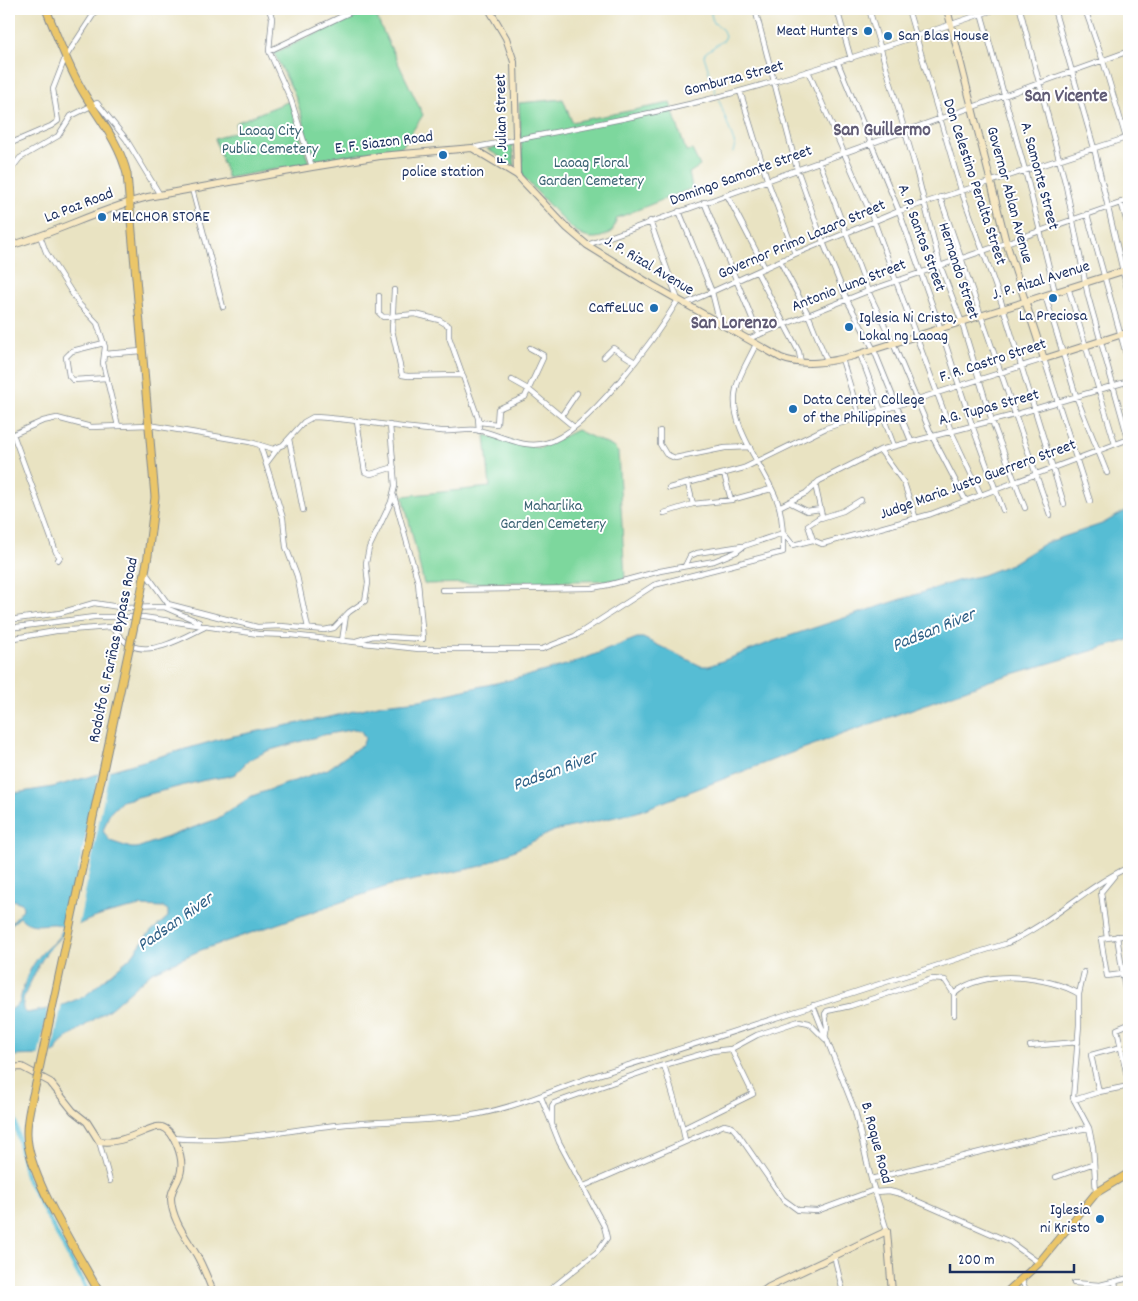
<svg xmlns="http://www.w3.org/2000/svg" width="1138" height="1301" viewBox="0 0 1138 1301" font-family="Dekko,sans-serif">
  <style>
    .green { fill: #7dd79d; stroke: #4c837e }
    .water { fill: #56bdd4; stroke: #387699; fill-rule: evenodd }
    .pier { fill: #e9e3c2 }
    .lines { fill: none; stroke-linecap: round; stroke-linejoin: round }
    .stream { stroke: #56bdd4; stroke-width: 1 }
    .canal { stroke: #56bdd4; stroke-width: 4.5 }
    .street-casing { stroke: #828990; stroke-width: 6 }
    .secondary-casing { stroke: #828990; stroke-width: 8 }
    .primary-casing { stroke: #828990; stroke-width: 9 }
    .street { stroke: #fff; stroke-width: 4.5 }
    .secondary { stroke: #f7e8c3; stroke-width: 6 }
    .primary { stroke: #ebc669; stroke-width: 7 }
    .primary-bridge-casing { stroke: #828990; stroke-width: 9; stroke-linecap: butt }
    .primary-bridge { stroke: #ebc669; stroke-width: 7 }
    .poi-dot { fill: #1f6fb2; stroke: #fff; stroke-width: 2 }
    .labels { text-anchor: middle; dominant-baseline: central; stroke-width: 4; stroke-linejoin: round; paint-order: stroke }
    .poi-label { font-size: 16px; fill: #1b2f5e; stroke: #fff; text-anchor: start }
    .street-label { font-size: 16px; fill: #1b2f5e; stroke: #fff }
    .park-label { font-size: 16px; fill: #386171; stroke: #fff }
    .water-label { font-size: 18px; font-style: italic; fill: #306187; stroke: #fff }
    .quarter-label { font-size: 19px; font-weight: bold; fill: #615c75; stroke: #fff }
  </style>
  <rect width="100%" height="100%" fill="#fff"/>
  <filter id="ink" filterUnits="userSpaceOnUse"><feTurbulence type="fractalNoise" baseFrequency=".02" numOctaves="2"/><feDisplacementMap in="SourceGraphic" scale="10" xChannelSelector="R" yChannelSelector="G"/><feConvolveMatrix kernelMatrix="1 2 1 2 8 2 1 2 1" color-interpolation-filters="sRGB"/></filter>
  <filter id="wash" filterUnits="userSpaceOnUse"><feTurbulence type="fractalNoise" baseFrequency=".0096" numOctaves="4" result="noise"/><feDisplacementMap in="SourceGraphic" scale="20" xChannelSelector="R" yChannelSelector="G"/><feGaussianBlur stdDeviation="1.12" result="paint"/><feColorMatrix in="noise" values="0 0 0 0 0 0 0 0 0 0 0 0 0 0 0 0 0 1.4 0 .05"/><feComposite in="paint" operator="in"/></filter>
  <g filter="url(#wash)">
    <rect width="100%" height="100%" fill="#e9e3c2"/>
    <path class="green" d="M 370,9 L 374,9 L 380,25 L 423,115 L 402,147 L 315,161 L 306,140 L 304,123 L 295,95 L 274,53 Z
      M 563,99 L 572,122 L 670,103 L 686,151 L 692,150 L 700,166 L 689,173 L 692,188 L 617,218 L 612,232 C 604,236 597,240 586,237 C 573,235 535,188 523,177 L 519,103 Z
      M 290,101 C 297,122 301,143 309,163 L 228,178 L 215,139 L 236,131 L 235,123 Z
      M 512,144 L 515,166 L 487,149 Z
      M 577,430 L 613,447 L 618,452 L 625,580 L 424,584 L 403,496 L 490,487 L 485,435 L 540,448 Z"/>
    <path class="water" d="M 1129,509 L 1129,640 L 992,680 L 791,753 L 637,812 L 554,831 L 482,866 L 391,885 L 201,950 L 152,972 L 111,1008 L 68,1037 L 59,1045 L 56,1052 L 44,1055 L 9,1056 L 9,1011 L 19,1004 C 24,984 27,971 41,954 C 48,946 61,939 63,927 C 52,918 34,933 20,917 L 9,926 L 23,909 L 22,903 L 9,899 L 9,794 L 53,787 L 224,738 L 330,717 L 382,704 L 420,700 L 527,676 L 573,663 L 637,638 L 643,638 L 701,666 L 709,666 L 774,641 L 957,581 L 983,575 L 1011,564 L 1045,543 L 1102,524 ZM 355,729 L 361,731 L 365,738 L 363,744 L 328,769 L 252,796 L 217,819 L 137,848 L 131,848 L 110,841 L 103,831 L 109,814 L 122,801 L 205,780 L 230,776 L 235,774 L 249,760 L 267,751 L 323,735 ZM 141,906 L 163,907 L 168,910 L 168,917 L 148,934 L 132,956 L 85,996 L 58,1007 L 27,1013 L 23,1010 C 21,998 28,988 33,977 C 56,925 88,917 141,906 Z"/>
    <path class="pier" d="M 110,767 L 78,928 L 64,935 L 100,771 Z
      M 62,1003 L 51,1057 L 38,1058 L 49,1006 Z"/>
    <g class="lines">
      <path class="stream" d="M 710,9 L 713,23 C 720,25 725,31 725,39 L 705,53 L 704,56 L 716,94
        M 719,100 L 735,145 L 733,152"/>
      <path class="canal" d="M 9,1090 L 26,1177 L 88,1292"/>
    </g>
  </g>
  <g filter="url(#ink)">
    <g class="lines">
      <defs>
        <path id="street" d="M 269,9 L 272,18 L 269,51 L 291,100 L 312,167
          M 755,9 L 797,169 L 823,242 L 847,300 L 874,350 L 911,441
          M 837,9 L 851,59
          M 869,9 L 916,169 L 940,265 L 961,320 L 992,421 L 1025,508
          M 908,9 L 961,190 L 1003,307 L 1064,504
          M 980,9 L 1025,170 L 1055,292
          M 1020,9 L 1066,186 L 1088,296 L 1129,442
          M 1054,9 L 1094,148 L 1129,297
          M 1085,9 L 1103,61 L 1129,148
          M 1129,9 L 1129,11
          M 269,51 L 357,9
          M 838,63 L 899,211 L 940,327 L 972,425 L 1003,510
          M 808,71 L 874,221 L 951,431 L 981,495
          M 740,91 L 767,179 L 795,254
          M 9,144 L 51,126 L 58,121 L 53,89 L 65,58 L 97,9
          M 472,148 C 549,133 626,120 702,101 C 802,76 899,42 996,9
          M 9,160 L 12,169
          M 819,161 L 868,291 L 893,343 L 932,436 L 966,501
          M 9,172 L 20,158 L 58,136 L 71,116 L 97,103 L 126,139 L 160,195
          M 192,189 L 223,307
          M 727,195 L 765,268
          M 940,197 L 1050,515
          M 704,202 L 759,335
          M 1121,202 L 1129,230
          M 679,211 L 712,292 L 720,324
          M 1087,214 L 1129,365
          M 40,236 L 46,252 L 79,304 L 97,323 L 105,347 L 103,363 L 118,426
          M 587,245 L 1129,51
          M 780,261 L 808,314 L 827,361
          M 757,272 L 799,352 L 801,363
          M 1068,287 L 1115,444
          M 394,290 L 392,330 L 402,375 L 408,376 L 461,375
          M 1045,295 L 1076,396 L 1107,473
          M 379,296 L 379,313 L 383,317 L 415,314 L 439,320 L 449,326 L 449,337 L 478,418 L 479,431
          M 685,304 L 795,254 L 899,211 L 1129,137
          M 748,339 L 868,291 L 1129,200
          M 104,343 L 72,351 L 66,357 L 69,376 L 73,380 L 107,378
          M 104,354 L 142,351
          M 860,354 L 894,446
          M 604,357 L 613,348 L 635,362
          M 842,359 L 860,418
          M 512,380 L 528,389 L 574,427
          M 562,415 L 577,393
          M 357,422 L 365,472 L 371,474 L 394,467
          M 479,422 L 497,424 L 498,409 L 525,397 L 543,358 L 543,355 L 530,348
          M 660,431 L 660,444 L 666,454 L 675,458 L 725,448 L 750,447
          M 13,434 L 56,552 L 60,557 L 58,560
          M 9,436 L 43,421 L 57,418 L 91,427 L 149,425 L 250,442 L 273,449 L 283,445 L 304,422 L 313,417 C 356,419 398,428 441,431 C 453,432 464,429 476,430 C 499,433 521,450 546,443 C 587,433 656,337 678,300 L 650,221
          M 289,439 L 303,510
          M 260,445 L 283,518 L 286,547 L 297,576 L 308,628
          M 880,450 L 904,483 L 916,519
          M 266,464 L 278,448
          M 724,474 L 731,500
          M 688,484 L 693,504
          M 815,484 L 822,516 L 808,525 L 813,540 L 822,544 L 931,514 L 1129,439
          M 669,488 L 744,468 L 826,428 L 1044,359 L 1090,501
          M 789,502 L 807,511 L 820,509
          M 779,507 L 806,493 L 819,481 L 880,450 L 1014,415 L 1129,381
          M 664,513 L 693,504 L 731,500 L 771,489
          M 821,518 L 843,511 L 861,500
          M 685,566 L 690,556 L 697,553 L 742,546
          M 145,572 L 169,605
          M 442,590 L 592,588 L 608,585 L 660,571 L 714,561 L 736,552 L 744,546 L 783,533 L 793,545 L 813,540
          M 168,604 L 257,627 L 281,626 L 324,630 L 334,628 L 349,612 L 365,601 L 368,583 L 366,563 L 369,548 L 391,502 L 395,486 L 390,425
          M 9,620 L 60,613 L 94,603 L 125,608 L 164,607 L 199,622
          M 9,628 L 94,617 L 143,617 L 258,634 L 290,635 L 419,649 L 542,649 L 575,636 L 654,585 L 783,552 C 783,536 783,521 779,506 C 768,470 727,428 736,389 C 739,374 750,358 756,344
          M 9,639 L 56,631 L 110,627 C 118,632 121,640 130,645 C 153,657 186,636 207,626
          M 342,641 L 346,615
          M 356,641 L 373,636 L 423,639 L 418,582 L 394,496
          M 1114,876 L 1101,892 L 1107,938 L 1101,939 L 1107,976 L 1122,974
          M 1117,936 L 1129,1015
          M 1107,938 L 1129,935
          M 1079,994 L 1084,972
          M 813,1005 L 855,1111 L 871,1179 L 887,1231
          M 954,1015 L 954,994 C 981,968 1050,976 1079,994 L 1079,1025 L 1073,1098 L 1089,1128 L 1093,1147 L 1096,1193
          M 1129,1024 L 1117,1029 L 1129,1086
          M 825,1038 L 827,1027 L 825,1014 L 827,1011 L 850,1006 L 932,979 L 945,980 L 954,994
          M 1030,1046 L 1078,1042
          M 1121,1047 L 1091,1055 L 1099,1092 L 1129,1086
          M 664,1065 L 683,1129
          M 541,1097 L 559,1142 L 604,1226 L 607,1238 L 597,1252 L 547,1292
          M 1074,1100 L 1099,1092
          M 552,1124 L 552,1106 L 554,1103 L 654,1068 L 712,1051 L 731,1049 L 757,1035 L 799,1021 L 809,1023 L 825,1039
          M 173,1138 C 225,1143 276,1132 328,1126 C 378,1120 429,1123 479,1114 C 525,1105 566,1084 610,1071 C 742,1030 873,985 1005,944 C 1051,924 1085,887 1129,867
          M 685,1140 L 683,1130 L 684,1128 L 753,1094 L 731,1049
          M 99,1141 L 110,1181
          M 1056,1177 L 1094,1163
          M 871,1179 L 1053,1134 L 1089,1128
          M 582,1187 L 724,1125 L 732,1127 L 738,1134 L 783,1199 L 798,1210 L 817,1211 L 874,1190
          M 875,1192 L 889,1191 L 901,1194 L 1010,1242 L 1039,1263
          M 834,1255 L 843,1292
          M 1022,1281 L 1027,1292
          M 1115,1282 L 1117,1292
          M 1074,1283 L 1100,1285 L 1129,1278"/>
        <path id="secondary" d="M 489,9 L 506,38 L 514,62 L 517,175
          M 947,9 L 1006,242 L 1044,359 L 1129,332
          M 9,246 C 56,233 100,209 148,197 L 312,167 L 380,156 L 472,148 L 517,175 L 567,228 L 587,245 L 652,285 L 781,358 C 804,367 830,362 853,356 L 1129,269
          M 9,1068 L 22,1067 L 50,1082 L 73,1111 L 87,1122 L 99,1141 C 124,1146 151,1124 162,1127 C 175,1131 183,1158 181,1170 C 180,1181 171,1187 171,1199 C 172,1220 186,1237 196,1254 C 203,1266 208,1279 213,1292
          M 762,1292 L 769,1287 L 887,1231 L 892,1292"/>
        <path id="primary" d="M 46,9 C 57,36 67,64 82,90 C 98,118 119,141 127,174 L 155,497 L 148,556 L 141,593
          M 37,1079 C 33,1096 27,1114 27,1132 C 26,1174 78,1253 99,1292
          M 1007,1292 L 1039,1263 L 1096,1193 L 1129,1173"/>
      </defs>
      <use href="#street" class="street-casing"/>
      <use href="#secondary" class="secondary-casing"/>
      <use href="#primary" class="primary-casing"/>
      <use href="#street" class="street"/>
      <use href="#secondary" class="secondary"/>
      <use href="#primary" class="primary"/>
      <defs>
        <path id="primary-bridge" d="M 37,1079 L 141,593"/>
      </defs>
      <use href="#primary-bridge" class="primary-bridge-casing"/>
      <use href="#primary-bridge" class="primary-bridge"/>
    </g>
  </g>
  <g class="poi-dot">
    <circle cx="868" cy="31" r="5"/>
    <circle cx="888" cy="36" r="5"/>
    <circle cx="443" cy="155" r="5"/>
    <circle cx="102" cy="217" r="5"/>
    <circle cx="1053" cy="298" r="5"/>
    <circle cx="654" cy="308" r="5"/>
    <circle cx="849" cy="327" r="5"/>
    <circle cx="793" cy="409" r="5"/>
    <circle cx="1100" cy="1219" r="5"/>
  </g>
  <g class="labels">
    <g class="poi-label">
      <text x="858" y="31" text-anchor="end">Meat Hunters</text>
      <text x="898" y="36">San Blas House</text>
      <text x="443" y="172" text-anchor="middle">police station</text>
      <text x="112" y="217">MELCHOR STORE</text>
      <text x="644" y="308" text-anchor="end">CaffeLUC</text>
      <text x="1053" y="316" text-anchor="middle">La Preciosa</text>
      <text x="859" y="318">Iglesia Ni Cristo,<tspan x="859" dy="18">Lokal ng Laoag</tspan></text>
      <text x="803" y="400">Data Center College<tspan x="803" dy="18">of the Philippines</tspan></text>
      <text x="1090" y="1210" text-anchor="end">Iglesia<tspan x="1090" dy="18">ni Kristo</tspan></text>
    </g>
    <g class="street-label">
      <text transform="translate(734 79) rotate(-15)">Gomburza Street</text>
      <text transform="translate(502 119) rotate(-91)">F. Julian Street</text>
      <text transform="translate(384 143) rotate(-7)">E. F. Siazon Road</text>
      <text transform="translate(741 176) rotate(-20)">Domingo Samonte Street</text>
      <text transform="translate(1039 176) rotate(75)">A. Samonte Street</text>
      <text transform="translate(974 182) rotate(72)">Don Celestino Peralta Street</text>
      <text transform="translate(1009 195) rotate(75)">Governor Ablan Avenue</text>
      <text transform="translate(79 206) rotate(-21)">La Paz Road</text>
      <text transform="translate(921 238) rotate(70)">A. P. Santos Street</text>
      <text transform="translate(802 240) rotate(-23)">Governor Primo Lazaro Street</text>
      <text transform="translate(649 266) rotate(31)">J. P. Rizal Avenue</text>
      <text transform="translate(958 271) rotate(72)">Hernando Street</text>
      <text transform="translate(1041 281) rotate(-17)">J. P. Rizal Avenue</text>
      <text transform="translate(849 286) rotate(-21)">Antonio Luna Street</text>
      <text transform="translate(993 361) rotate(-18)">F. R. Castro Street</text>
      <text transform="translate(989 408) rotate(-15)">A.G. Tupas Street</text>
      <text transform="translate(978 480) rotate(-20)">Judge Maria Justo Guerrero Street</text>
      <text transform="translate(114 650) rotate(-78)">Rodolfo G. Fariñas Bypass Road</text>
      <text transform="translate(876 1143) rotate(75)">B. Roque Road</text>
    </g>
    <g class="park-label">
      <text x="270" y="131">Laoag City<tspan x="270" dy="18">Public Cemetery</tspan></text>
      <text x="591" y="163">Laoag Floral<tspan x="591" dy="18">Garden Cemetery</tspan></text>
      <text x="553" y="506">Maharlika<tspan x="553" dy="18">Garden Cemetery</tspan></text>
    </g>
    <g class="water-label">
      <text transform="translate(934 631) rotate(-22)">Padsan River</text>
      <text transform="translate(555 772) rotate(-20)">Padsan River</text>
      <text transform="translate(176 923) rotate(-35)">Padsan River</text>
    </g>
    <g class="quarter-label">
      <text x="1066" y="97">San Vicente</text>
      <text x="882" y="131">San Guillermo</text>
      <text x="734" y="324">San Lorenzo</text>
    </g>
  </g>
  <rect width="1138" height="1301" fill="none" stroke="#fff" stroke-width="30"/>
  <path d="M950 1264v8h124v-8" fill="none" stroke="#1b2f5e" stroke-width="2.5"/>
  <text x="958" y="1264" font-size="15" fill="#1b2f5e" stroke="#ffffff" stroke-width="4" paint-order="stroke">200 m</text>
</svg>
